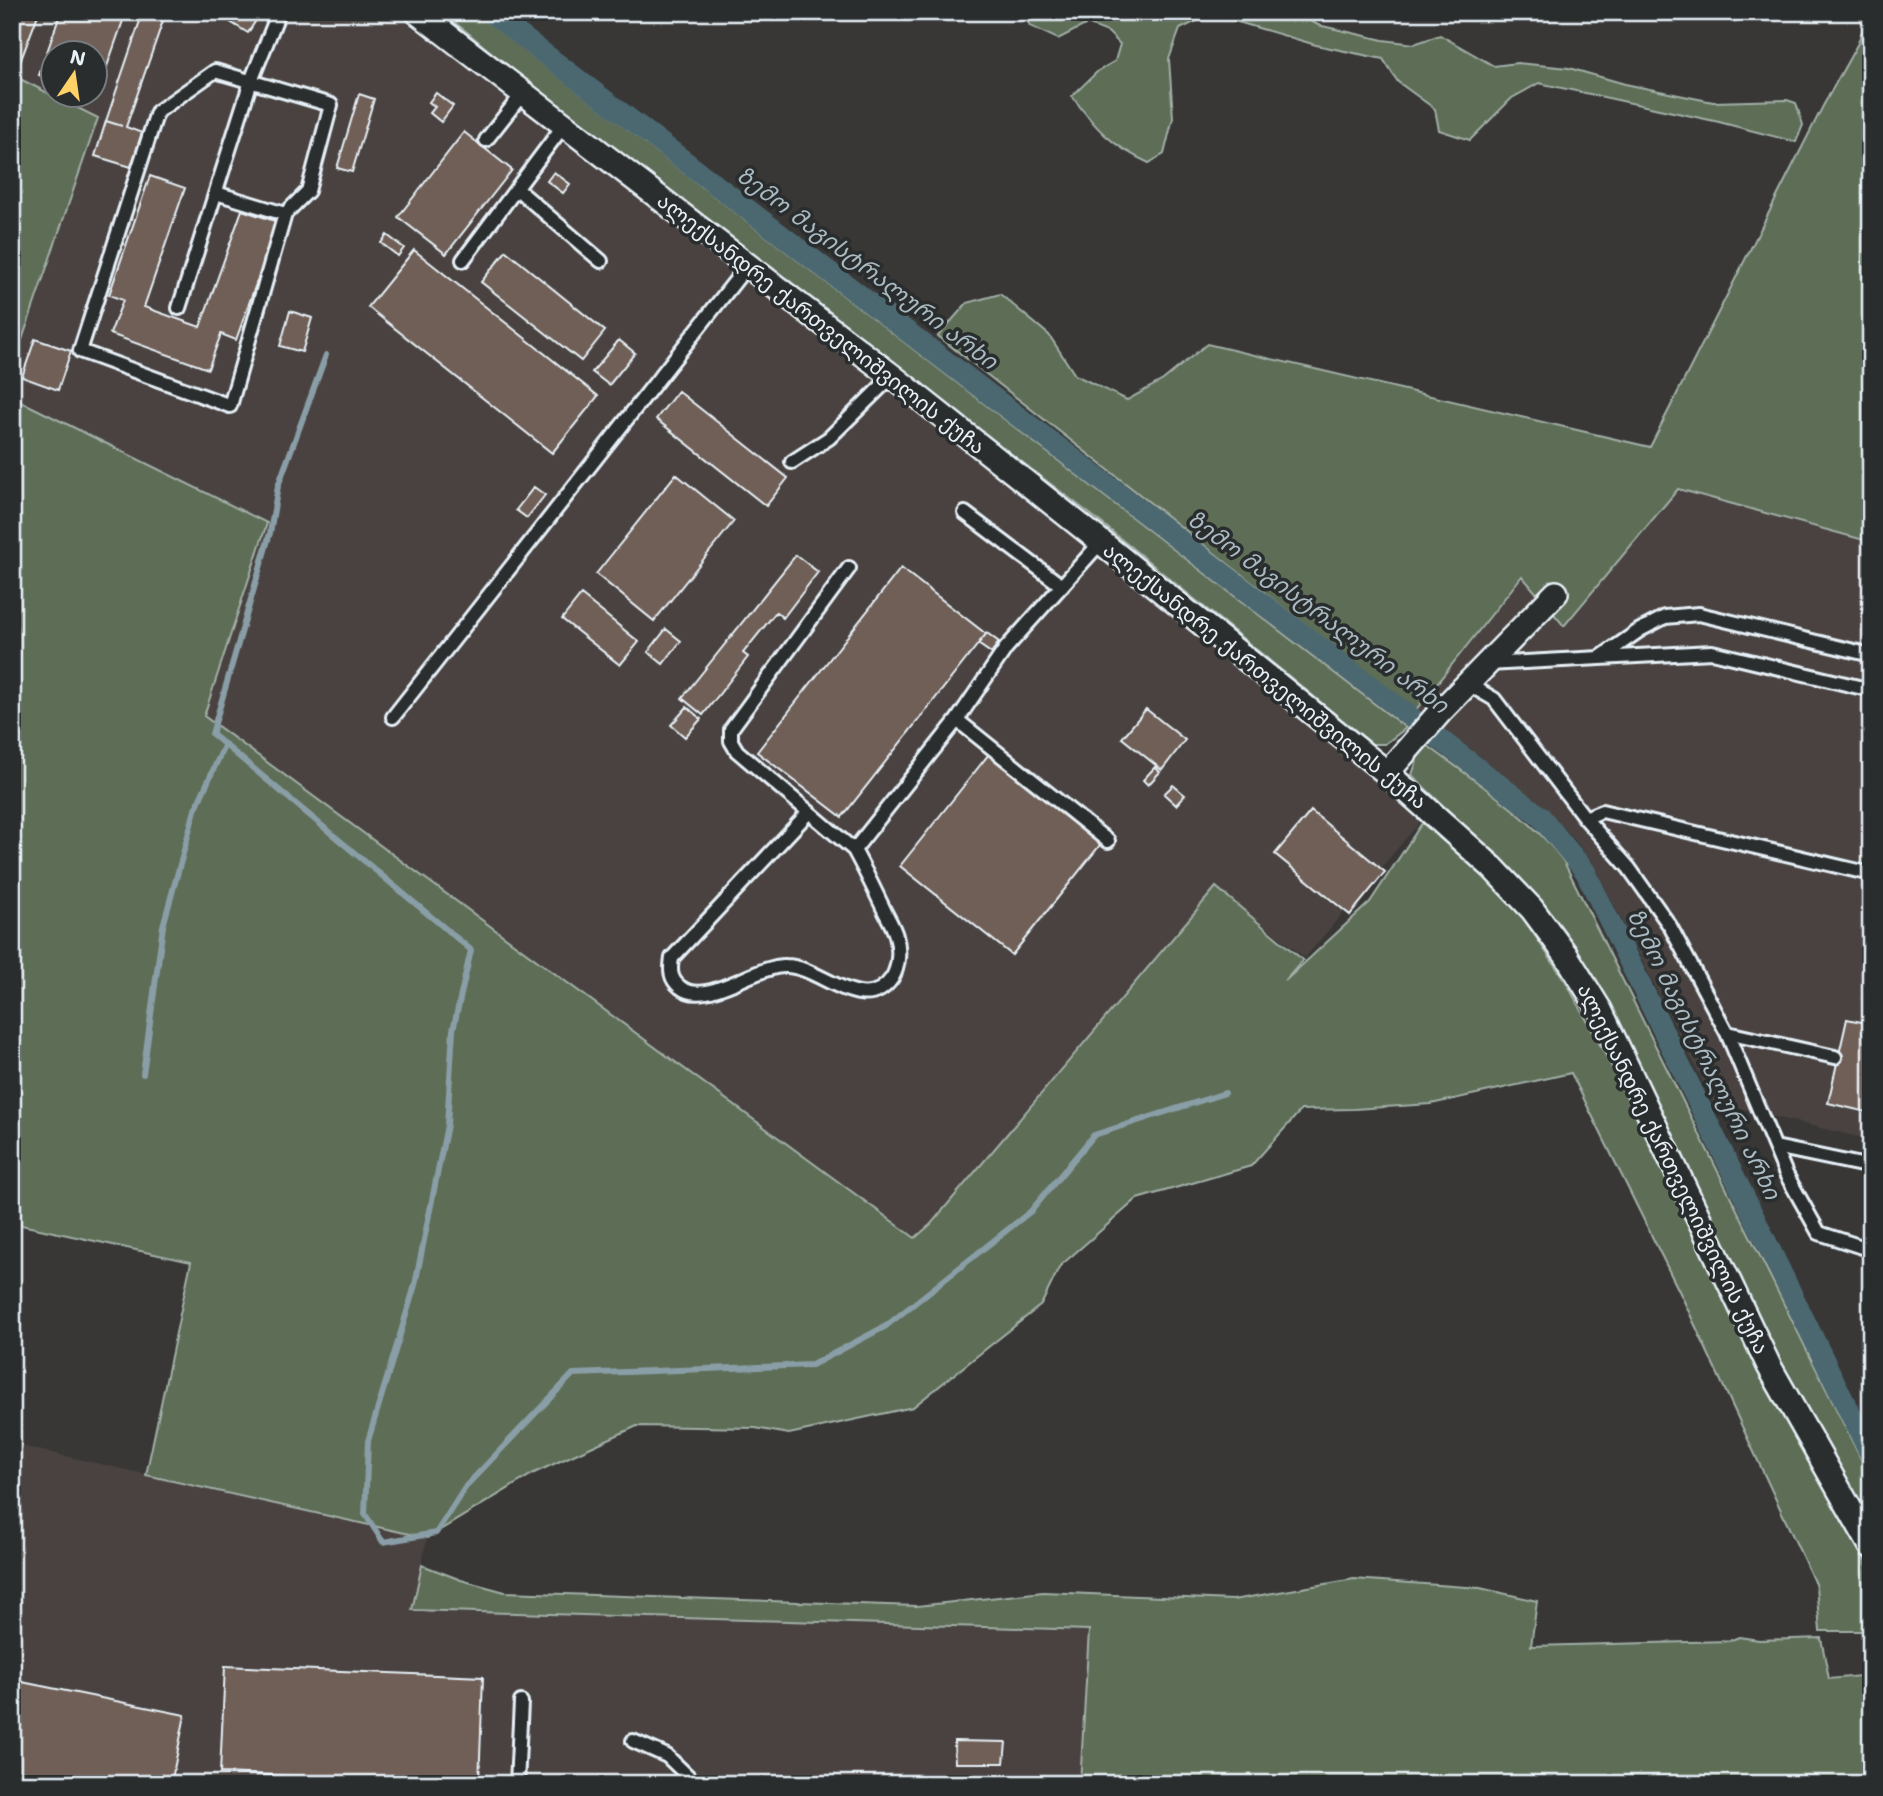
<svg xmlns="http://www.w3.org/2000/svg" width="1883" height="1796" viewBox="0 0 1883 1796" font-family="'Shantell Sans','Noto Sans Georgian',sans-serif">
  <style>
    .built { fill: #484340; fill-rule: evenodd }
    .green { fill: #5d6d56; stroke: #a2afa7; stroke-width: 2 }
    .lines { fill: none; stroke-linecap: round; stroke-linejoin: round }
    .stream { stroke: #8a9ea7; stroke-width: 6 }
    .canal { stroke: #4c6771; stroke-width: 21 }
    .building { fill: #6f5f56; stroke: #e8f1f8; stroke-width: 2 }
    .service-casing { stroke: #e8f1f8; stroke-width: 18 }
    .minor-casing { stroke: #e8f1f8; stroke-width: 28 }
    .service { stroke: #2a2d2e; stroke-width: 12 }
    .minor { stroke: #2a2d2e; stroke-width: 23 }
    .labels { text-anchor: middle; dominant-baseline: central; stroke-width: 7; stroke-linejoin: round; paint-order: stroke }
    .street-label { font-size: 21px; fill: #e8f1f8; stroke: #2a2d2e }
    .water-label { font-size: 23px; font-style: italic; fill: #aabac2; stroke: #2a2d2e }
  </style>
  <rect width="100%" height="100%" fill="#383736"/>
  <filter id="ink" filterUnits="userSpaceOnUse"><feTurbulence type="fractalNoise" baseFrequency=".0143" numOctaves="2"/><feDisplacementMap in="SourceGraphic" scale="14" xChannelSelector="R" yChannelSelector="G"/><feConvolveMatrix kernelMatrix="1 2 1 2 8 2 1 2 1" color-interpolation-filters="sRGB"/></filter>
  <g filter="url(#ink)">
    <path class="built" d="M 12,12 L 417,12 L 1429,811 L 1305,958 L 1216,887 L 918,1240 L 204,716 L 267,523 L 12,397 L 12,369 L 98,118 L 12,75 ZM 52,52 L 94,52 L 94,94 L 52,94 Z
      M 1678,489 L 1871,542 L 1871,1140 L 1713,1102 L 1599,875 L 1575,840 L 1552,815 L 1415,711 L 1523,576 L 1564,625 Z
      M 12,1444 L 427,1538 L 412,1610 L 1090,1630 L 1080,1784 L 12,1784 Z"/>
    <path class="green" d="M 441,12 L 475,12 L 1406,728 L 1385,744 L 1372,744 L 1094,517 L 563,113 L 467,32 Z
      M 1023,12 L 1294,12 L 1318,25 L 1383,40 L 1414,44 L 1440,35 L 1494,66 L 1517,63 L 1569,68 L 1625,84 L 1713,102 L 1787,100 L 1796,103 L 1803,125 L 1796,142 L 1719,122 L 1539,83 L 1512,98 L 1470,140 L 1439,130 L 1435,109 L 1398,82 L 1383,59 L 1316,45 L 1211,14 L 1180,29 L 1169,59 L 1173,118 L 1164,154 L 1149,163 C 1112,146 1096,129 1072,96 L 1098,71 L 1115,61 L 1120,44 L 1108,32 L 1087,24 L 1058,39 L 1030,26 Z
      M 1868,12 L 1871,12 L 1871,542 L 1678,489 L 1564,626 L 1522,576 L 1415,711 L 938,336 L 967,303 L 1000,294 L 1049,335 L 1075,375 L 1127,400 L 1163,380 L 1207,344 L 1650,447 L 1823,106 L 1858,43 Z
      M 12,75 L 98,118 L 12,369 Z
      M 12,397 L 267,523 L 204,716 L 915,1238 L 931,1224 L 1216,887 L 1303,960 L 1285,981 L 1370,902 L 1422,823 L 1509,897 L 1566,982 L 1610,1063 L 1769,1381 L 1871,1572 L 1871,1631 L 1820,1631 L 1816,1586 L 1682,1297 L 1571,1073 L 1431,1104 L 1354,1109 L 1301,1110 L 1251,1166 L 1137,1199 L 1060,1266 L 1041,1305 L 913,1407 L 789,1434 L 755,1428 L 637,1426 L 534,1473 L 427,1538 L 146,1475 L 191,1262 L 12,1223 Z
      M 1423,742 C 1467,776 1533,817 1564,862 L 1871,1479 L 1871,1531 L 1773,1349 L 1631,1059 L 1511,873 L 1412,775 Z
      M 422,1565 L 461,1580 L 505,1592 L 917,1606 L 1043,1592 L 1233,1600 L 1354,1579 L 1480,1588 L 1537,1601 L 1531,1646 L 1729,1641 L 1739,1637 L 1759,1640 L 1821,1638 L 1829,1679 L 1871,1675 L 1871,1784 L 1080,1784 L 1089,1630 L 412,1610 Z"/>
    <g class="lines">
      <path class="stream" d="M 326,355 L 278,486 L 270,533 L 212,734 L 471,950 L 453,1030 L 447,1125 L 415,1285 L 368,1441 L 365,1514 L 383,1542 L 436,1533 L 466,1486 L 573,1374 L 812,1365 L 886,1326 L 1031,1211 L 1094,1135 L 1225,1093
        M 143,1074 L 163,926 L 195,810 L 225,744"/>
      <path class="canal" d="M 490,12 L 1540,816 L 1585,871 L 1871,1456"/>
    </g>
    <path class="building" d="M 12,12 L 39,12 L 17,70 L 12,69 Z
      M 61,12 L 126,12 L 97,95 L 94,94 L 94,52 L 52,52 L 52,79 L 39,75 Z
      M 143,12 L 166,12 L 126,127 L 142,133 L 131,167 L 95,156 L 106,121 L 122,126 L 106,121 Z
      M 214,12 L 258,12 L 260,14 L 248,33 Z
      M 436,93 L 453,106 L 441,122 L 430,113 L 435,107 L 429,102 Z
      M 359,94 L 374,99 L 352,172 L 337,168 Z
      M 464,132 L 512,170 L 446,254 L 398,217 Z
      M 554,172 L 570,184 L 563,193 L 547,181 Z
      M 150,176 L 185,188 L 144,307 L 200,327 L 242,210 L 278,222 L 236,340 L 221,334 L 208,369 L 110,334 L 123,300 L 109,295 Z
      M 387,235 L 404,248 L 398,256 L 381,243 Z
      M 414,250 L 598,396 L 552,453 L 368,307 Z
      M 506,251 L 605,331 L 581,361 L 481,282 Z
      M 290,311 L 312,318 L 302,352 L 280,346 Z
      M 35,339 L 71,351 L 58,390 L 22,377 Z
      M 619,340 L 635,353 L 609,385 L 592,372 Z
      M 678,391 L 788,478 L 766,506 L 656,419 Z
      M 676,474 L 734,521 L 654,621 L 596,574 Z
      M 534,487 L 545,495 L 527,518 L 516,510 Z
      M 796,555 L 818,572 L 783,618 L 776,612 L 743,653 L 748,657 L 703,715 L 682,698 Z
      M 901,568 L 986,634 L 842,817 L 757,752 Z
      M 581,595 L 639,642 L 620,665 L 562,619 Z
      M 666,629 L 681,641 L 663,664 L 648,652 Z
      M 987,633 L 999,642 L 991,653 L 978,644 Z
      M 687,707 L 701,719 L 685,737 L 671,725 Z
      M 1146,709 L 1185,740 L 1162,770 L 1122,738 Z
      M 989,754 L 1101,844 L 1012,955 L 900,866 Z
      M 1155,767 L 1160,772 L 1148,785 L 1143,780 Z
      M 1173,785 L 1185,795 L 1176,805 L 1164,794 Z
      M 1311,811 L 1385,872 L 1350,915 L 1275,854 Z
      M 1847,1019 L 1871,1024 L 1871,1113 L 1828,1103 Z
      M 225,1666 L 483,1677 L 479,1784 L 220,1773 Z
      M 12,1680 L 185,1715 L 171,1784 L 12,1784 Z
      M 954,1741 L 1006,1742 L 1004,1763 L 955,1763 Z"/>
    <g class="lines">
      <defs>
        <path id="service" d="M 486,140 L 523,93
          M 517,189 L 601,261
          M 216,193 L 285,214 L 230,406 L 80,351 L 157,112 L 215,71 L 331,105 L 308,191 L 285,214
          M 463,260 L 564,125
          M 179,308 L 251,81 L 279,12
          M 792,462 L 829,438 L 892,376
          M 965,513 L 1062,586
          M 849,568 L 731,729 L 731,741 L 737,751 L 854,850 L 957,720 L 1006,648 L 1101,542
          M 1601,657 L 1640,630 L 1665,617 L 1699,614 L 1871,655
          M 1487,664 L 1712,652 L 1871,690
          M 1468,684 L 1494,699 L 1585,818 L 1629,868 L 1670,926 L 1727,1033 L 1786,1174 L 1819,1233 L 1871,1250
          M 393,717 L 747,266
          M 957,720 L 1108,841
          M 809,812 L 672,958 C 670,970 670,979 680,987 C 705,1008 756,965 786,966 C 820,966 864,1019 892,978 C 899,967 900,949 896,936 C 894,928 889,920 885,912 C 875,891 865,870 854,850
          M 1585,818 L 1602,811 L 1871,874
          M 1727,1033 L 1835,1057
          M 1775,1147 L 1871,1167
          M 633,1741 L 667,1756 L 696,1784
          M 517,1784 L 521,1702"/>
        <path id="minor" d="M 417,12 L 892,376 L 1101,542 L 1387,773 L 1493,868 L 1532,909 L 1566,955 L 1600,1010 L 1769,1366 L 1871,1546
          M 1387,773 L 1440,712 L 1556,593"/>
      </defs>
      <use href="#service" class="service-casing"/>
      <use href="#minor" class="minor-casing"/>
      <use href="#service" class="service"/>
      <use href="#minor" class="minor"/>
    </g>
  </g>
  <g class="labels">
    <g class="street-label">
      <text transform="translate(821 324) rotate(38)">ალექსანდრე ქართველიშვილის ქუჩა</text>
      <text transform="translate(1265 676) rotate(39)">ალექსანდრე ქართველიშვილის ქუჩა</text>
      <text transform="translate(1673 1169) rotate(64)">ალექსანდრე ქართველიშვილის ქუჩა</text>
    </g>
    <g class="water-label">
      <text transform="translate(867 268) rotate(37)">ზემო მაგისტრალური არხი</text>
      <text transform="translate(1318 612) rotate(37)">ზემო მაგისტრალური არხი</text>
      <text transform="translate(1704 1054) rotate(64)">ზემო მაგისტრალური არხი</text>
    </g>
  </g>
  <rect width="1883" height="1796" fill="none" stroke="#2a2d2e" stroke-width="42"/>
  <rect x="21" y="21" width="1841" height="1754" fill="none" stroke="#e8f1f8" stroke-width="2.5" filter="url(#ink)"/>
  <g transform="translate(74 74) rotate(13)"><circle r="33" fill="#2a2d2e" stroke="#767b7f" stroke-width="2"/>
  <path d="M0-5L12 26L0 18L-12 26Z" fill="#ffd166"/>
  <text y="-10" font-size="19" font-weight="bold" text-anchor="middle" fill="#e8f1f8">N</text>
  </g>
</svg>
